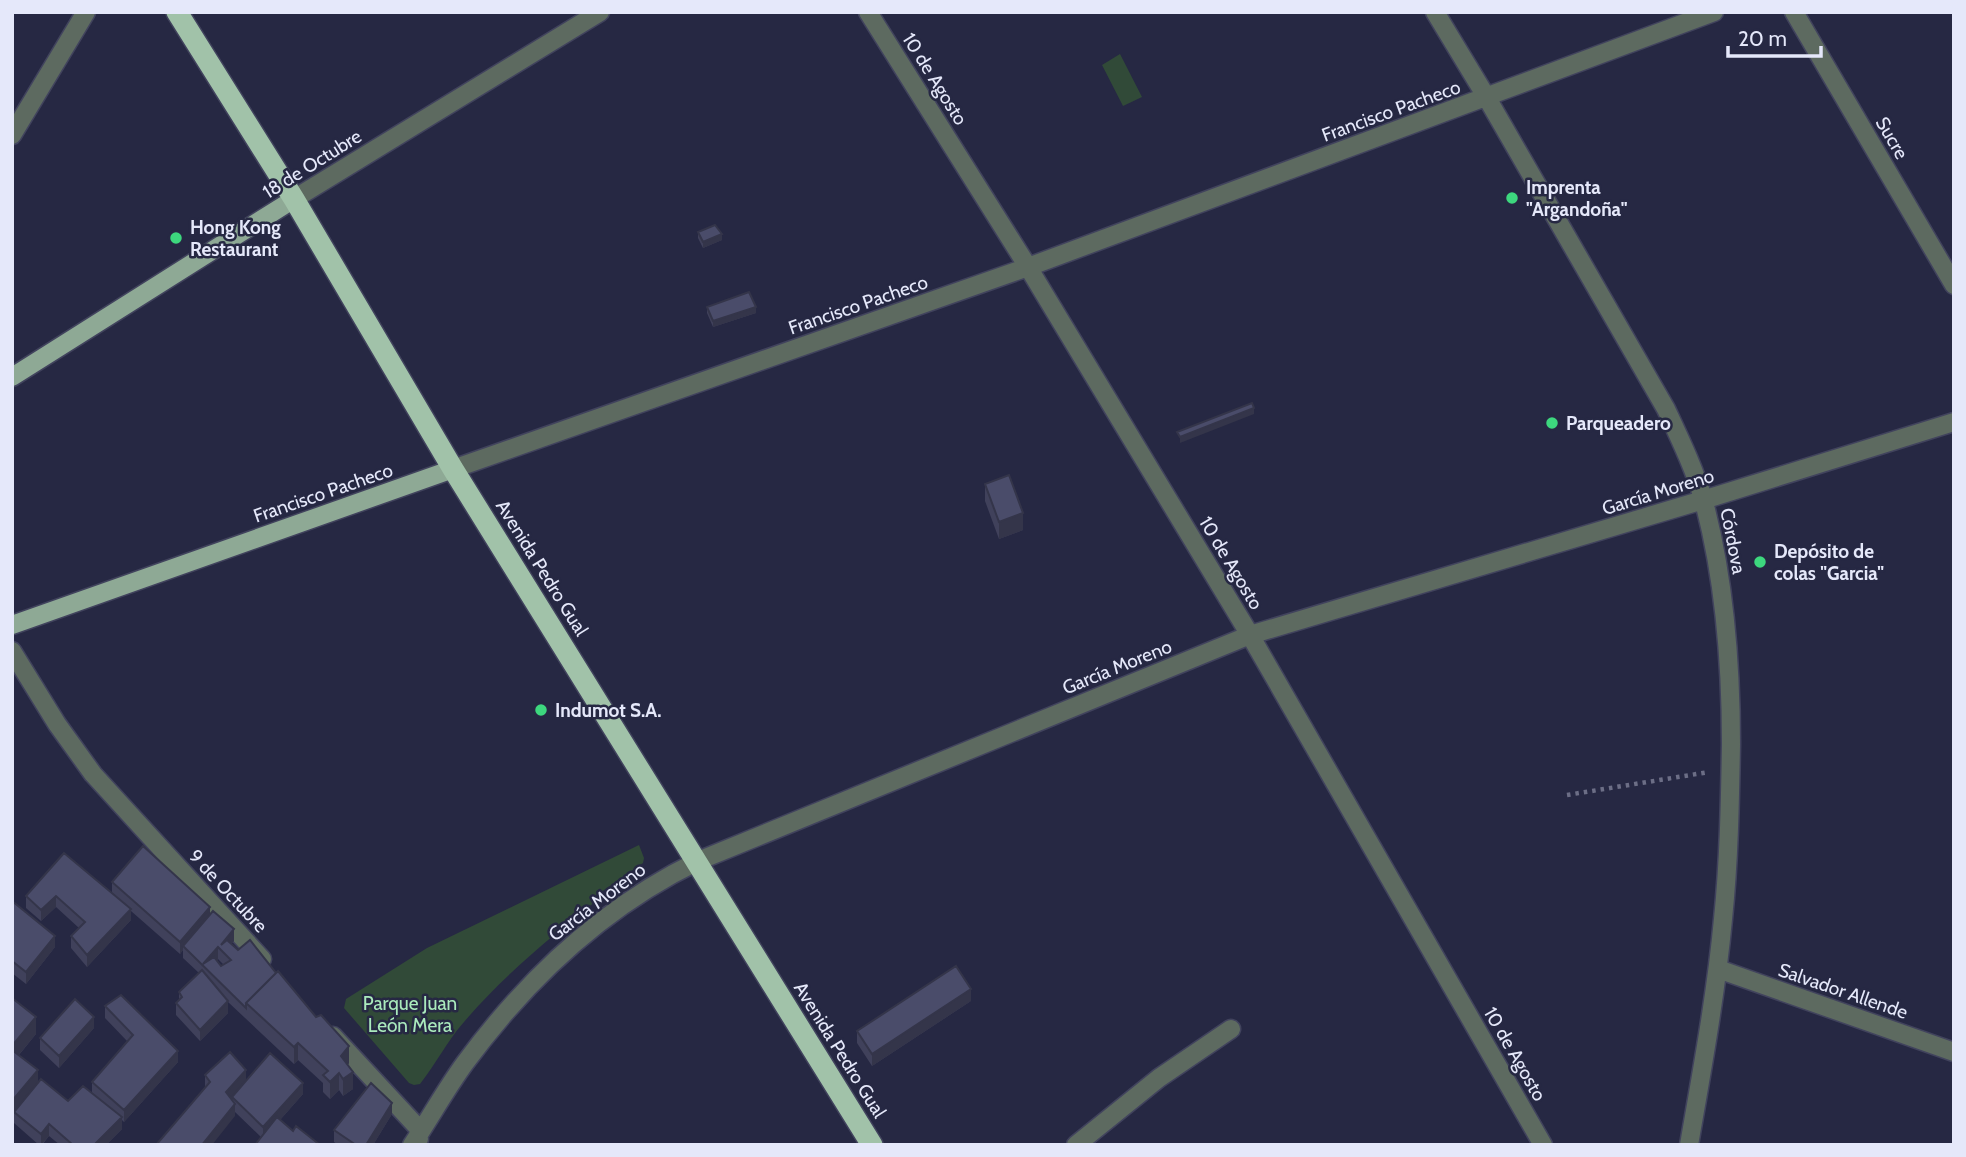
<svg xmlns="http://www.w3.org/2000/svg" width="1966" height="1157" viewBox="0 0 1966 1157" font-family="Cabin,sans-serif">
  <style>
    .green { fill: #314a38 }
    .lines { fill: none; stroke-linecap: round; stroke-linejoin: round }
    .minor-casing { stroke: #41435d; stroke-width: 21 }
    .major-casing { stroke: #41435d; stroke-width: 21 }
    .highway-casing { stroke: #41435d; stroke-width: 24 }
    .path { stroke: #6c6e86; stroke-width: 4.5; stroke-dasharray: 3.5 5; stroke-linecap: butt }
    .minor { stroke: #5d6a60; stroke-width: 18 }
    .major { stroke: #8ea995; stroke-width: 18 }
    .highway { stroke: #a1c2a9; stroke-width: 21 }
    .wall { fill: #40415b; fill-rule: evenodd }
    .shaded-wall { fill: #34354a }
    .building { fill: #4a4c6a; stroke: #34354a; stroke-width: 2; fill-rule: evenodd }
    .poi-dot { fill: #3dd77e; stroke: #262843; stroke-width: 2.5 }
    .labels { text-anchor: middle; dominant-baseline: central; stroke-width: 5; stroke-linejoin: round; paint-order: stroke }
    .street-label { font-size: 19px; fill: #e5e8fa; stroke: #262843 }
    .poi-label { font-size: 19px; font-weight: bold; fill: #e5e8fa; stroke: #262843; text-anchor: start }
    .park-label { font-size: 19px; fill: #aaeabc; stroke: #262843 }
  </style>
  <rect width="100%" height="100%" fill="#262843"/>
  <path class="green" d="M 1120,54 L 1142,97 L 1123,106 L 1102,65 Z
    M 639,845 L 644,858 L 643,863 L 597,895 L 600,898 C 552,936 504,975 464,1022 C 447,1041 436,1064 420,1084 L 414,1085 L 409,1083 L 344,1008 L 346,999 L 427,948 Z"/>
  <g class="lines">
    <defs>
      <path id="minor" d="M 868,12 L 1028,267 L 1250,635 L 1543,1145
        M 1435,12 L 1487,98 L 1666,409 C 1680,439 1695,470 1704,502 C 1725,581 1731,663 1731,744 C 1730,802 1729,861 1723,919 C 1716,995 1702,1070 1689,1145
        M 1794,12 L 1954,285
        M 12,135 L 86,12
        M 294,199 L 600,12
        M 453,469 L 1028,267 L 1714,12
        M 12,651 L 57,724 L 93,774 L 262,959
        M 1718,969 L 1954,1052
        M 333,1036 L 421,1131 L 417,1137 L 419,1139
        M 412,1145 C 430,1118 446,1089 465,1063 C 527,979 603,907 698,861 L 1250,635 L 1703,500 L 1954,422
        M 1076,1145 L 1159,1078 L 1231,1029"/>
      <path id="major" d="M 12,377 L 294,199
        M 12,625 L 453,469"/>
      <path id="highway" d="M 177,12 L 294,199 L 453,469 L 872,1145"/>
    </defs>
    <use href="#minor" class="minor-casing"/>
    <use href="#major" class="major-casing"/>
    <use href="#highway" class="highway-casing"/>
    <path class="path" d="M 1567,795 L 1709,772"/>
    <use href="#minor" class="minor"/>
    <use href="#major" class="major"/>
    <use href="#highway" class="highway"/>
  </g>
  <path class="wall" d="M 698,232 L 722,240 L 703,248 L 698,238 Z
    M 707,307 L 756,313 L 713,327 L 707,313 Z
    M 985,484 L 1023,530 L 999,539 L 985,501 Z
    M 112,882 L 210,914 L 234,941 L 231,944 L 238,950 L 276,973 L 349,1063 L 348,1065 L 353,1089 L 343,1096 L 339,1090 L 330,1099 L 323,1092 L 323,1083 L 298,1060 L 294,1064 L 228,1002 L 228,1013 L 200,1041 L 176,1015 L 176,1003 L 179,1000 L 179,992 L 199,973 L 183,958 L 183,950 L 180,954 L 131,911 L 131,920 L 87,967 L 71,948 L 71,936 L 79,928 L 56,907 L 41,921 L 26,908 L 26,896 L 112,893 ZM 218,959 L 224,965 L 221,966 L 217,960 Z
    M 12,901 L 55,947 L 26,984 L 12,973 Z
    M 12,998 L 36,1034 L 19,1055 L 38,1083 L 68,1101 L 92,1093 L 92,1082 L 127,1041 L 105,1018 L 105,1006 L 178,1062 L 124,1122 L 122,1120 L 122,1129 L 106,1145 L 60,1145 L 49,1136 L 42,1145 L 39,1145 L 14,1123 Z
    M 971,1001 L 872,1066 L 857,1043 L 857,1031 Z
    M 94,1028 L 59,1068 L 40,1050 L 40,1038 Z
    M 205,1075 L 246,1081 L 303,1094 L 280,1120 L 293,1131 L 261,1137 L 235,1112 L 235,1116 L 205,1087 Z
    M 392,1114 L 373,1145 L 338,1145 L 334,1142 L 334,1130 Z"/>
  <path class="shaded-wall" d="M 722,234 L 722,240 L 703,248 L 703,242 Z
    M 756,307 L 756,313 L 713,327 L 713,321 Z
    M 1254,408 L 1254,414 L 1180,443 L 1180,437 Z
    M 1023,513 L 1023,530 L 999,539 L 999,522 Z
    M 56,896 L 56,907 L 41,921 L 41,910 Z
    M 210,907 L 210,918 L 183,946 L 183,950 L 180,954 L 180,942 Z
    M 131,909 L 131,920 L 87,967 L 87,955 Z
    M 234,929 L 234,941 L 224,953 L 221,945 Z
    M 55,936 L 55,947 L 26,984 L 26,972 Z
    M 218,947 L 218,959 L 208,971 L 203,964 Z
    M 971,989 L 971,1001 L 872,1066 L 872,1054 Z
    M 228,1001 L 228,1013 L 200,1041 L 200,1030 Z
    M 36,1017 L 36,1034 L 12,1063 L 12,1046 Z
    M 94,1017 L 94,1028 L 59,1068 L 59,1056 Z
    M 298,1043 L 298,1060 L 294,1064 L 294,1047 Z
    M 349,1046 L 349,1063 L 341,1073 L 341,1056 Z
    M 178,1051 L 178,1062 L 124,1122 L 124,1110 Z
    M 38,1070 L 38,1087 L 14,1112 L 14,1116 L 12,1118 L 12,1101 Z
    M 246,1070 L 246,1081 L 226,1103 L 226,1092 Z
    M 353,1072 L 353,1089 L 343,1096 L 343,1079 Z
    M 339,1073 L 339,1090 L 330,1099 L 330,1082 Z
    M 303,1083 L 303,1094 L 263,1139 L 263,1127 Z
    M 392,1103 L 392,1114 L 373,1145 L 366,1145 Z
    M 235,1104 L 235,1116 L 212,1145 L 202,1145 Z
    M 122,1117 L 122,1129 L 106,1145 L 94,1145 Z
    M 49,1124 L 49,1136 L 41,1145 L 41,1134 Z"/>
  <path class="building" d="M 715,225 L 722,234 L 703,242 L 698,232 Z
    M 749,292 L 756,307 L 713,321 L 707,307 Z
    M 1252,403 L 1254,408 L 1180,437 L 1177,432 Z
    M 1009,475 L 1023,513 L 999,522 L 985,484 Z
    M 143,846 L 210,907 L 180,942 L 112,882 Z
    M 64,853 L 131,909 L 87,955 L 71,936 L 85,922 L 56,896 L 41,910 L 26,896 Z
    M 12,901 L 55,936 L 26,972 L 12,961 Z
    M 213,911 L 234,929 L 221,945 L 227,940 L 238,950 L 250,940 L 276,973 L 246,1003 L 246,1008 L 183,946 ZM 218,947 L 231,960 L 221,966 L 214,957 L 203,964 Z
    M 956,966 L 971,989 L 872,1054 L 857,1031 Z
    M 202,970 L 228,1001 L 200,1030 L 176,1003 L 182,997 L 179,992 Z
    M 278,971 L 316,1017 L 321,1015 L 349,1046 L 341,1056 L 353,1072 L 343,1079 L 339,1073 L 330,1082 L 323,1075 L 328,1071 L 298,1043 L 294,1047 L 246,1003 Z
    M 121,995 L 178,1051 L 124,1110 L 92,1082 L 133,1035 L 105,1006 Z
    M 12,998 L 36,1017 L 12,1046 Z
    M 75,999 L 94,1017 L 59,1056 L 40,1038 Z
    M 12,1050 L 38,1070 L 12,1101 Z
    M 230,1052 L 246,1070 L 226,1092 L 235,1104 L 202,1145 L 156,1145 L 210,1082 L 205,1075 Z
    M 270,1053 L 303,1083 L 263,1127 L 232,1097 Z
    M 41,1079 L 68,1101 L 83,1086 L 122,1117 L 94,1145 L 73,1145 L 49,1124 L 41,1134 L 14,1112 Z
    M 371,1083 L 392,1103 L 366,1145 L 356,1145 L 334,1130 Z
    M 277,1117 L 293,1131 L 296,1126 L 320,1145 L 255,1145 Z"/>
  <g class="poi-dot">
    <circle cx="1512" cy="198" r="7"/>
    <circle cx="176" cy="238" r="7"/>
    <circle cx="1552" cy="423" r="7"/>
    <circle cx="1760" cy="562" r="7"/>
    <circle cx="541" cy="710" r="7"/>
  </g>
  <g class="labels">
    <g class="street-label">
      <text transform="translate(935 79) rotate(58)">10 de Agosto</text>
      <text transform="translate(1391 111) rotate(-20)">Francisco Pacheco</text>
      <text transform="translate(1892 138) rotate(60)">Sucre</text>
      <text transform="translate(312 164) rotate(-32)">18 de Octubre</text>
      <text transform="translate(858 305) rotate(-19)">Francisco Pacheco</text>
      <text transform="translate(1658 492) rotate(-17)">García Moreno</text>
      <text transform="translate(323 493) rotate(-19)">Francisco Pacheco</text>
      <text transform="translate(1733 541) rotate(79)">Córdova</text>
      <text transform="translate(1231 563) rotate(59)">10 de Agosto</text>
      <text transform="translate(542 568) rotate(58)">Avenida Pedro Gual</text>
      <text transform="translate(1117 667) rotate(-22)">García Moreno</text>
      <text transform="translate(228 891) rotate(47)">9 de Octubre</text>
      <text transform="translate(597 902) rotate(-37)">García Moreno</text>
      <text transform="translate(1843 991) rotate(19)">Salvador Allende</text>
      <text transform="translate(840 1050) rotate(58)">Avenida Pedro Gual</text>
      <text transform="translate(1515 1054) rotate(60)">10 de Agosto</text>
    </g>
    <g class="poi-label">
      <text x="1526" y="187">Imprenta<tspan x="1526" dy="22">"Argandoña"</tspan></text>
      <text x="190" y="227">Hong Kong<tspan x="190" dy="22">Restaurant</tspan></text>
      <text x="1566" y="423">Parqueadero</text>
      <text x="1774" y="551">Depósito de<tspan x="1774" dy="22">colas "Garcia"</tspan></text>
      <text x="555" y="710">Indumot S.A.</text>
    </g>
    <g class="park-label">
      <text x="410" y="1003">Parque Juan<tspan x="410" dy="22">León Mera</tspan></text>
    </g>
  </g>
  <rect width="1966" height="1157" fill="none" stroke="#e5e8fa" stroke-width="28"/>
  <path d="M1728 46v10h93v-10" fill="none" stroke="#e5e8fa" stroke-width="3.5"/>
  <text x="1738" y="46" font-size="21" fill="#e5e8fa" stroke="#262843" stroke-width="5" paint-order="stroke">20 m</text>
</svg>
